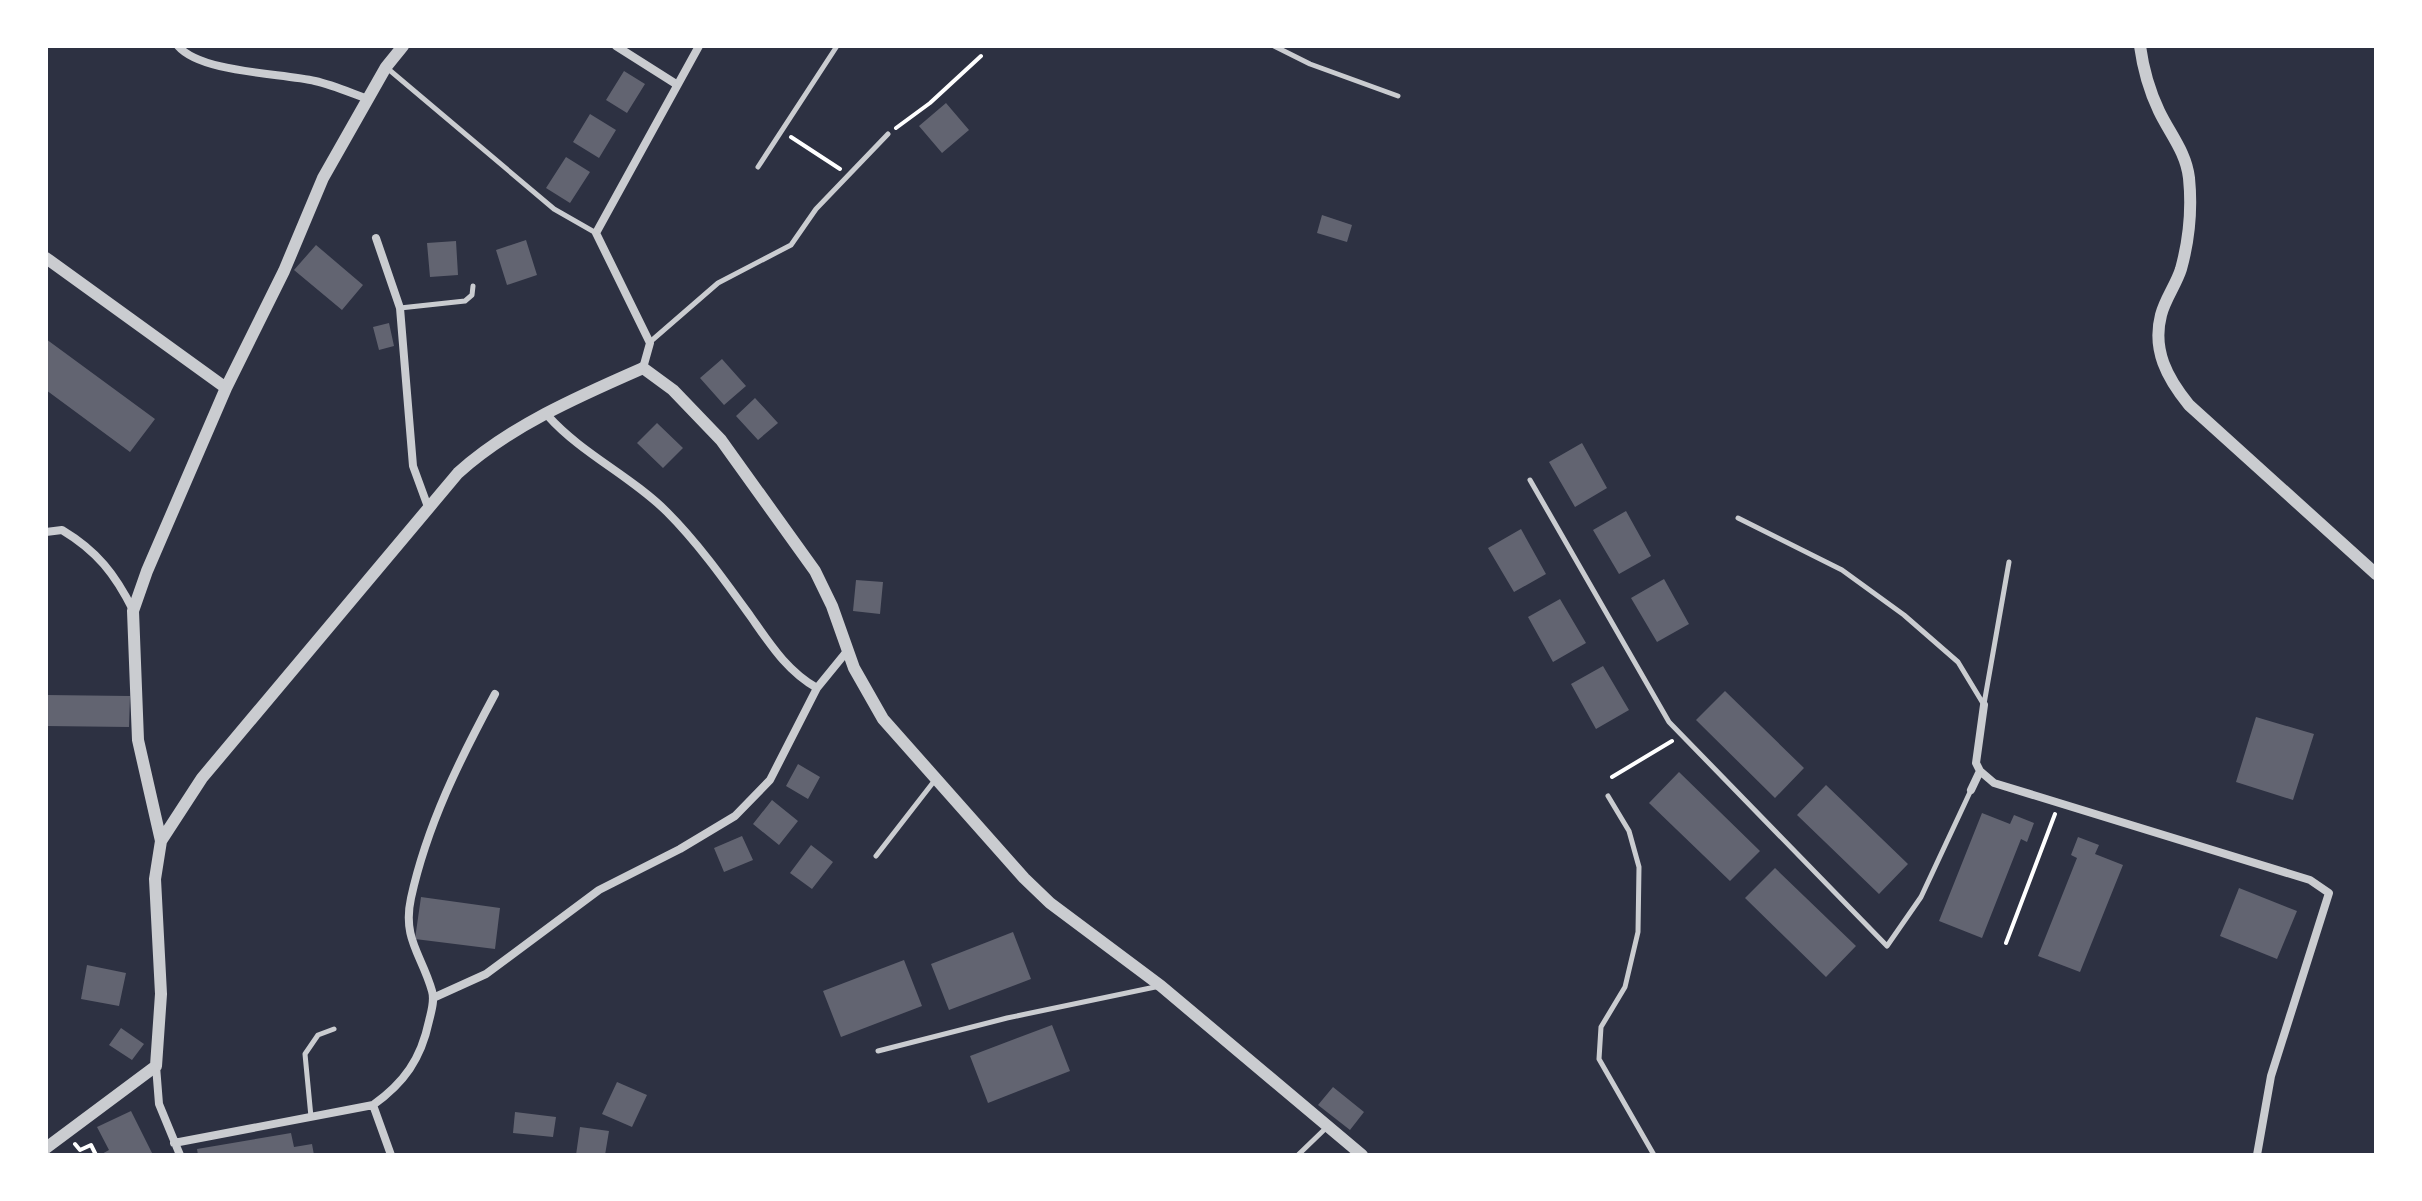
<svg xmlns="http://www.w3.org/2000/svg" width="2422" height="1201" viewBox="0 0 2422 1201" font-family="Barlow,sans-serif">
  <style>
    .building { fill: #626471 }
    .lines { fill: none; stroke-linecap: round; stroke-linejoin: round }
    .path { stroke: #fff; stroke-width: 4 }
    .service { stroke: #caccd0; stroke-width: 5 }
    .minor { stroke: #caccd0; stroke-width: 8 }
    .tertiary { stroke: #caccd0; stroke-width: 12 }
  </style>
  <rect width="100%" height="100%" fill="#2d3142"/>
  <path class="building" d="M 624,71 L 645,84 L 627,113 L 606,100 Z
    M 946,103 L 969,130 L 942,153 L 919,126 Z
    M 590,114 L 616,130 L 599,158 L 573,142 Z
    M 566,157 L 590,172 L 570,203 L 546,188 Z
    M 1322,215 L 1352,225 L 1347,242 L 1317,233 Z
    M 526,240 L 537,275 L 507,285 L 496,250 Z
    M 456,241 L 458,275 L 430,277 L 427,243 Z
    M 316,245 L 363,285 L 342,310 L 294,270 Z
    M 389,323 L 394,346 L 379,350 L 373,327 Z
    M 46,339 L 155,419 L 130,452 L 46,390 Z
    M 722,359 L 746,386 L 724,405 L 700,378 Z
    M 755,398 L 778,423 L 758,440 L 736,416 Z
    M 657,423 L 683,448 L 663,468 L 637,443 Z
    M 1582,443 L 1607,488 L 1575,507 L 1549,462 Z
    M 1626,511 L 1651,556 L 1619,574 L 1593,530 Z
    M 1521,529 L 1546,574 L 1514,592 L 1488,548 Z
    M 1664,579 L 1689,624 L 1657,642 L 1631,598 Z
    M 856,580 L 883,582 L 880,614 L 853,611 Z
    M 1560,599 L 1586,643 L 1553,662 L 1528,617 Z
    M 1603,666 L 1629,710 L 1596,729 L 1571,684 Z
    M 1725,691 L 1804,768 L 1775,798 L 1696,720 Z
    M 46,695 L 130,696 L 129,727 L 46,726 Z
    M 2256,717 L 2314,734 L 2293,800 L 2236,782 Z
    M 798,764 L 820,777 L 808,799 L 786,786 Z
    M 1679,772 L 1760,851 L 1730,881 L 1649,803 Z
    M 1826,785 L 1908,864 L 1879,894 L 1797,815 Z
    M 772,800 L 798,821 L 779,845 L 753,824 Z
    M 1982,813 L 2010,824 L 2014,815 L 2034,823 L 2027,842 L 2021,839 L 1982,938 L 1939,921 Z
    M 742,836 L 753,860 L 724,872 L 714,848 Z
    M 2078,837 L 2099,845 L 2095,854 L 2123,865 L 2080,972 L 2038,956 L 2077,858 L 2071,855 Z
    M 811,845 L 833,862 L 812,889 L 790,873 Z
    M 1775,868 L 1856,946 L 1826,977 L 1745,898 Z
    M 2239,888 L 2297,911 L 2277,959 L 2220,936 Z
    M 421,897 L 500,908 L 495,949 L 415,939 Z
    M 1013,932 L 1031,979 L 949,1010 L 931,964 Z
    M 904,960 L 922,1006 L 841,1037 L 823,991 Z
    M 87,965 L 126,973 L 119,1006 L 81,999 Z
    M 1052,1025 L 1070,1071 L 988,1103 L 970,1056 Z
    M 121,1028 L 144,1044 L 132,1060 L 109,1045 Z
    M 617,1082 L 647,1095 L 632,1127 L 602,1114 Z
    M 1333,1087 L 1364,1112 L 1350,1130 L 1318,1105 Z
    M 131,1111 L 153,1155 L 100,1155 L 109,1150 L 97,1127 Z
    M 515,1112 L 556,1117 L 553,1137 L 513,1133 Z
    M 580,1127 L 609,1131 L 605,1155 L 576,1155 Z
    M 291,1133 L 294,1147 L 312,1144 L 314,1155 L 198,1155 L 197,1149 Z"/>
  <g class="lines">
    <path class="path" d="M 896,128 L 930,103 L 981,56
      M 791,137 L 840,169
      M 1612,777 L 1672,741
      M 2006,943 L 2055,814
      M 75,1144 L 80,1150 L 91,1145 L 96,1155"/>
    <path class="service" d="M 1274,46 L 1310,64 L 1398,96
      M 387,68 L 554,209 L 596,233
      M 758,167 L 837,46
      M 400,308 L 465,301 L 472,295 L 473,286
      M 650,342 L 718,283 L 791,245 L 816,209 L 888,134
      M 1530,480 L 1669,722 L 1887,946 L 1921,897 L 1971,790
      M 1738,518 L 1842,570 L 1904,615 L 1958,662 L 1984,705
      M 1984,704 L 2009,562
      M 1608,796 L 1629,831 L 1639,867 L 1638,932 L 1625,987 L 1601,1027 L 1599,1059 L 1654,1155
      M 876,856 L 935,780
      M 878,1051 L 1007,1018 L 1160,986
      M 311,1117 L 305,1054 L 318,1035 L 334,1029
      M 1298,1155 L 1327,1127"/>
    <path class="minor" d="M 178,46 C 201,73 281,73 315,81 C 333,85 351,93 368,99
      M 616,46 L 676,84
      M 376,238 L 400,308 L 413,466 L 428,507
      M 643,368 L 650,343 L 596,233 L 699,46
      M 548,416 C 582,454 631,476 667,512 C 698,543 725,581 751,617 C 770,644 787,671 817,688
      M 46,532 L 62,530 C 97,551 115,574 133,610
      M 1984,705 L 1976,763 L 1980,771 L 1994,783 L 2310,880 L 2329,893 L 2271,1076 L 2257,1155
      M 1971,790 L 1980,771
      M 433,998 L 486,974 L 599,890 L 680,849 L 735,816 L 770,780 L 817,688 L 848,650
      M 156,1066 L 159,1104 L 180,1155
      M 373,1105 L 391,1155
      M 174,1143 L 373,1105 C 404,1083 421,1059 429,1021 C 431,1012 435,1001 432,991 C 422,955 402,939 411,898 C 427,825 460,759 495,694"/>
    <path class="tertiary" d="M 2140,46 C 2143,68 2149,90 2159,111 C 2170,134 2186,152 2189,178 C 2192,208 2189,240 2181,269 C 2176,285 2165,299 2161,315 C 2152,350 2167,378 2189,405 L 2376,574
      M 46,258 L 226,388
      M 161,841 L 202,778 L 458,473 C 510,426 579,396 643,368 L 673,390 L 721,440 L 815,571 L 832,606 L 854,668 L 883,719 L 1024,878 L 1050,903 L 1161,986 L 1362,1155
      M 46,1148 L 156,1066 L 161,994 L 155,879 L 161,841 L 138,740 L 133,611 L 147,571 L 226,388 L 284,271 L 323,178 L 386,67 L 403,46"/>
  </g>
  <rect width="2422" height="1201" fill="none" stroke="#ffffff" stroke-width="96"/>
</svg>
